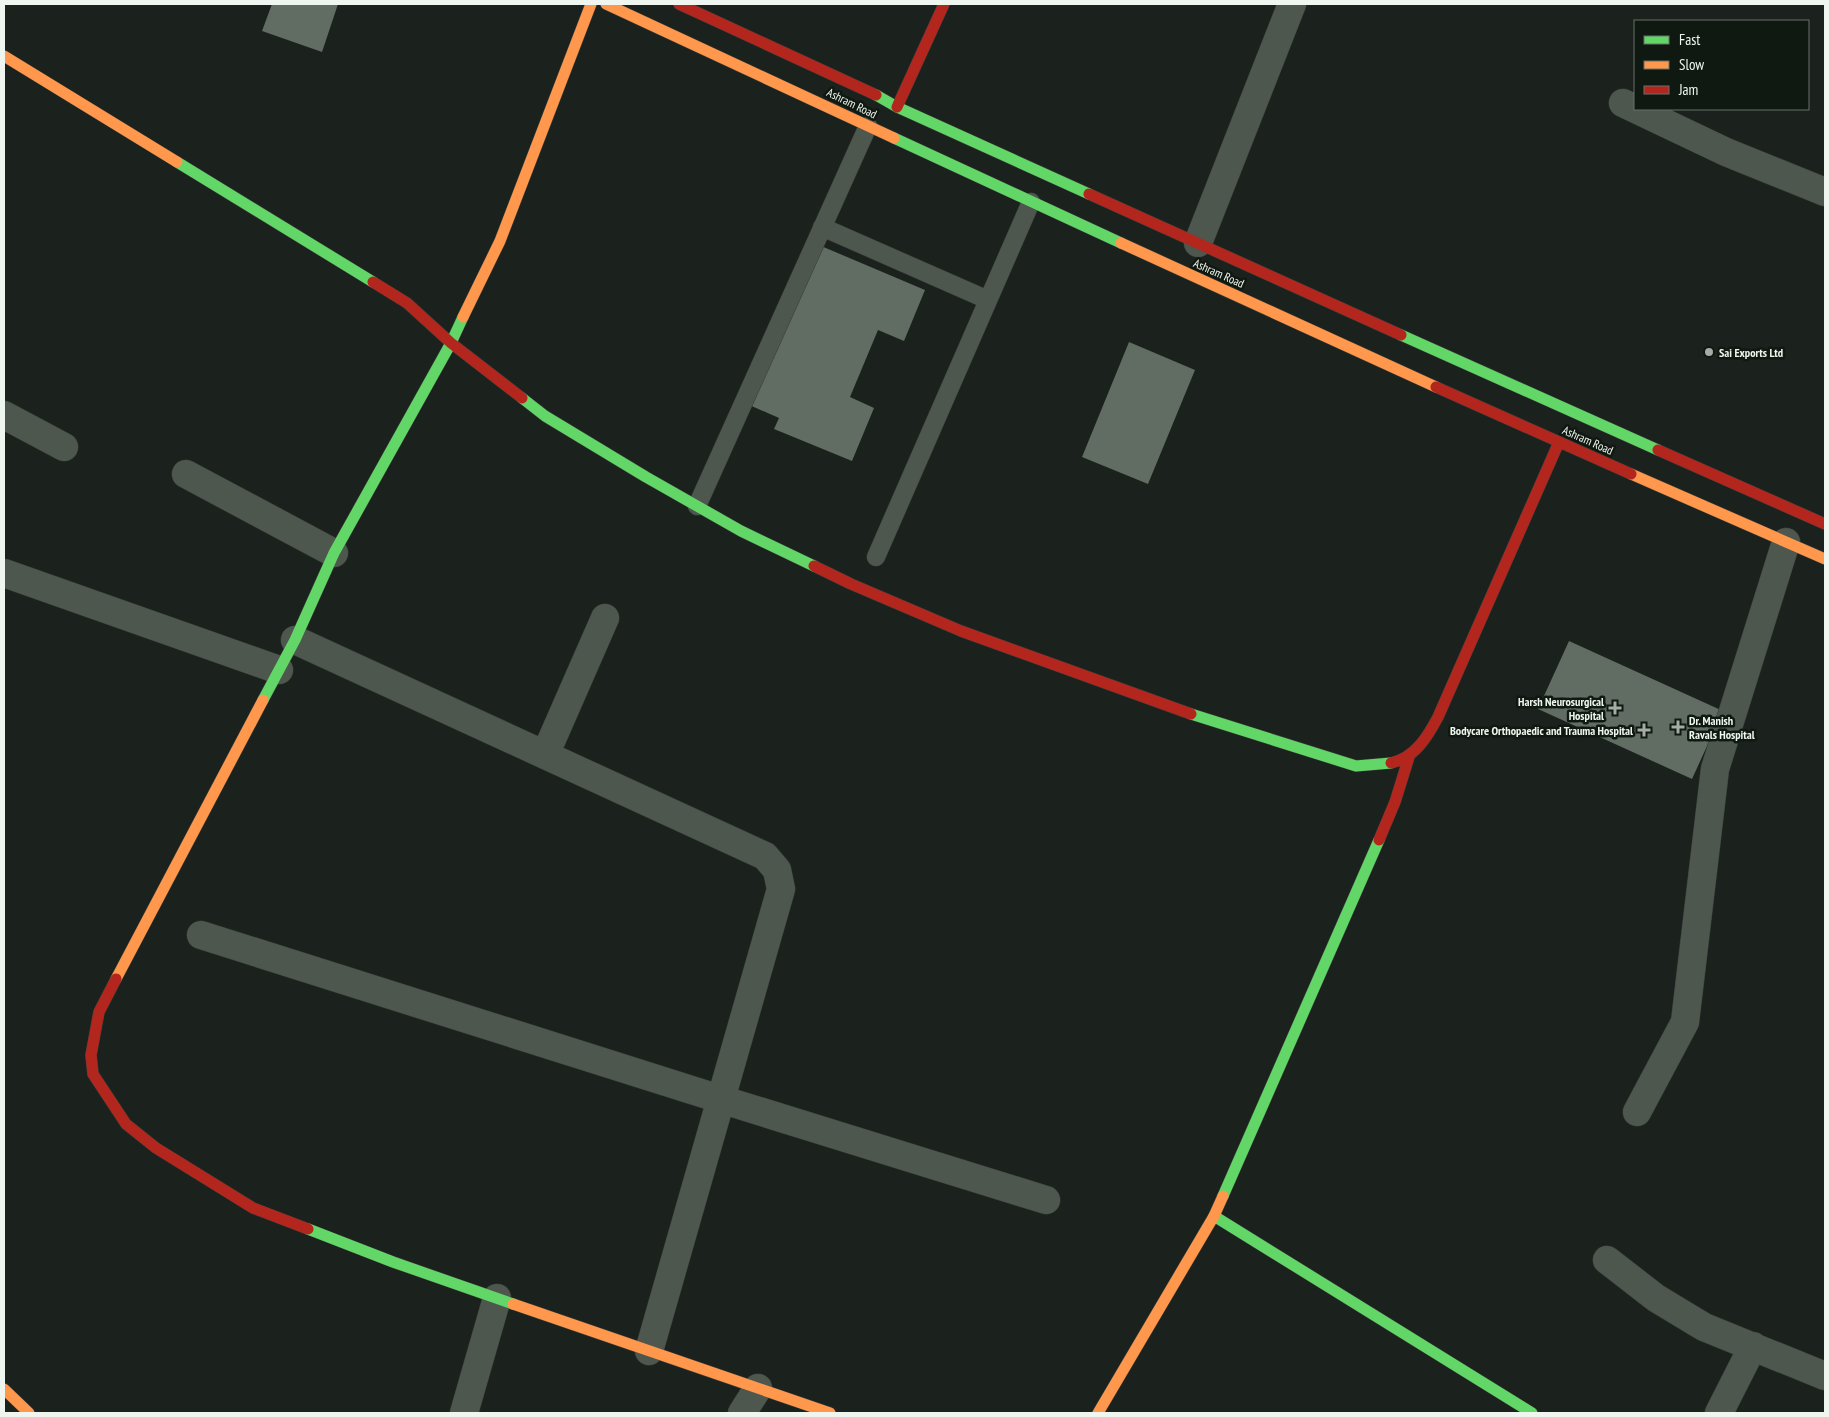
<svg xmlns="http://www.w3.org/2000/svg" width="1829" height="1417" viewBox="0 0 1829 1417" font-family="'PT Sans Narrow',sans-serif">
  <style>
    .building { fill: #616c62 }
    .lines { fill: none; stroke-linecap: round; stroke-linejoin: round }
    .lane-casing { stroke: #3a3e3a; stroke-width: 19 }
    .street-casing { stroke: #3a3e3a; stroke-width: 29 }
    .fast-casing { stroke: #3a3e3a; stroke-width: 12 }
    .slow-casing { stroke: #3a3e3a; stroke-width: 12 }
    .jam-casing { stroke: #3a3e3a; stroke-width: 12 }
    .lane { stroke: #4d574e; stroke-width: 18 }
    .street { stroke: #4d574e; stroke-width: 28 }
    .fast { stroke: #63d668; stroke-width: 11 }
    .slow { stroke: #ff974d; stroke-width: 11 }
    .jam { stroke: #b3261e; stroke-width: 11 }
    .poi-dot { fill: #a5aba5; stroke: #101911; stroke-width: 2 }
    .labels { text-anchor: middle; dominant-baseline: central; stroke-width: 5; stroke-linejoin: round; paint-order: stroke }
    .street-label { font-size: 12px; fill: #eff6ef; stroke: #101911 }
    .poi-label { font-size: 12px; font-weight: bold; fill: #eff6ef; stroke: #101911; text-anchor: start }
  </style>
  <rect width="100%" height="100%" fill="#1b211c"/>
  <path class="building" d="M 272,4 L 338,4 L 322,52 L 262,31 Z
    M 807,240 L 925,290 L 904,341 L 878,330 L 850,397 L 874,408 L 852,461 L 774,429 L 779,418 L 740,401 Z
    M 1129,342 L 1195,370 L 1148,484 L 1082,457 Z
    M 1569,641 L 1723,711 L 1692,779 L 1538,709 Z"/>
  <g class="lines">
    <defs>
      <path id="lane" d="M 822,227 L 988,300
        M 697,506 L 868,126
        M 876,557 L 1031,202"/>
      <path id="street" d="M 1623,103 L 1726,152 L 1825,192
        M 1198,243 L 1292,4
        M 4,415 L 64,447
        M 186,474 L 334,553
        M 4,573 L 279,670
        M 295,640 L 765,856 L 777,870 L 781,889 L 649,1351
        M 545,755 L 605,618
        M 201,935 L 720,1099 L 1046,1200
        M 1637,1112 L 1685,1022 L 1715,769 L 1786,542
        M 1607,1260 L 1656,1298 L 1704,1327 L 1825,1376
        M 464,1413 L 497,1298
        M 742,1413 L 758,1388
        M 1719,1413 L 1753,1346"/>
      <path id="fast" d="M 876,95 L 897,107 L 1089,194
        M 894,138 L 1121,243
        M 177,162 L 373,282
        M 1401,335 L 1658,450
        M 522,398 L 545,416 L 646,477 L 741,531 L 814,566
        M 263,700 L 295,640 L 334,553 L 451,343 L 463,317
        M 1191,714 L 1356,766 L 1391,763
        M 1223,1196 L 1379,840
        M 1214,1216 L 1532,1413
        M 308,1229 L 393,1262 L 513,1304"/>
      <path id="slow" d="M 606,4 L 894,138
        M 4,56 L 177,162
        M 1121,243 L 1436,387
        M 463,317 L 500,241 L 591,4
        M 1631,474 L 1825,559
        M 116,979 L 263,700
        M 513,1304 L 830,1413
        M 4,1389 L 29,1413
        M 1098,1413 L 1214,1216 L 1223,1196"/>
      <path id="jam" d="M 679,4 L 876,95
        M 897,107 L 944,4
        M 1089,194 L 1401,335
        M 373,282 L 407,303 L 451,343 L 522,398
        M 1436,387 L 1631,474
        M 1658,450 L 1825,524
        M 814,566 L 851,584 L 961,631 L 1191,714
        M 1391,763 C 1415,758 1428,736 1438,717 L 1559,442
        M 1379,840 L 1395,802 L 1409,757
        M 116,979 L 99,1012 L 91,1055 L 93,1074 L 126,1124 L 156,1148 L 253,1208 L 308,1229"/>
    </defs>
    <use href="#lane" class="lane-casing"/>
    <use href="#street" class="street-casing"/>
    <use href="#fast" class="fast-casing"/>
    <use href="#slow" class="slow-casing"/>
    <use href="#jam" class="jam-casing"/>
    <use href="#lane" class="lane"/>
    <use href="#street" class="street"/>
    <use href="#fast" class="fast"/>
    <use href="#slow" class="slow"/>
    <use href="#jam" class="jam"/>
  </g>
  <g class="poi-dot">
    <circle cx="1709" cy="352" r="5"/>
    <path d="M1612.5 700.5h5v5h5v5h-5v5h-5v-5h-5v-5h5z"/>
    <path d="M1675.5 719.5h5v5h5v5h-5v5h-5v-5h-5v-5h5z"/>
    <path d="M1641.5 722.5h5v5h5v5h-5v5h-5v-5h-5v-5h5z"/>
  </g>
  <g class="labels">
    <g class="street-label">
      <text transform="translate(852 103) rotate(26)">Ashram Road</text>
      <text transform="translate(1219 273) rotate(24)">Ashram Road</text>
      <text transform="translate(1588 440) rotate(24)">Ashram Road</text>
    </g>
    <g class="poi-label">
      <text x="1719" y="352">Sai Exports Ltd</text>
      <text x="1604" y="701" text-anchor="end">Harsh Neurosurgical<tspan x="1604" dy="14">Hospital</tspan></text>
      <text x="1689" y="720">Dr. Manish<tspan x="1689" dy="14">Ravals Hospital</tspan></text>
      <text x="1633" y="730" text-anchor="end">Bodycare Orthopaedic and Trauma Hospital</text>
    </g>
  </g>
  <rect width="1829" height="1417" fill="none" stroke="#eff6ef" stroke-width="10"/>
  <rect x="1634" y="20" width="175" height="90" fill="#101911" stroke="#69716a"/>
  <rect x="1644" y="36" width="25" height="8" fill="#63d668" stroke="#69716a"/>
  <text x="1679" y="45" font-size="15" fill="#eff6ef">Fast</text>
  <rect x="1644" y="61" width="25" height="8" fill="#ff974d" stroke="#69716a"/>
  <text x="1679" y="70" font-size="15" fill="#eff6ef">Slow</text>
  <rect x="1644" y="86" width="25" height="8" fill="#b3261e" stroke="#69716a"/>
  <text x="1679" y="95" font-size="15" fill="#eff6ef">Jam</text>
</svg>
